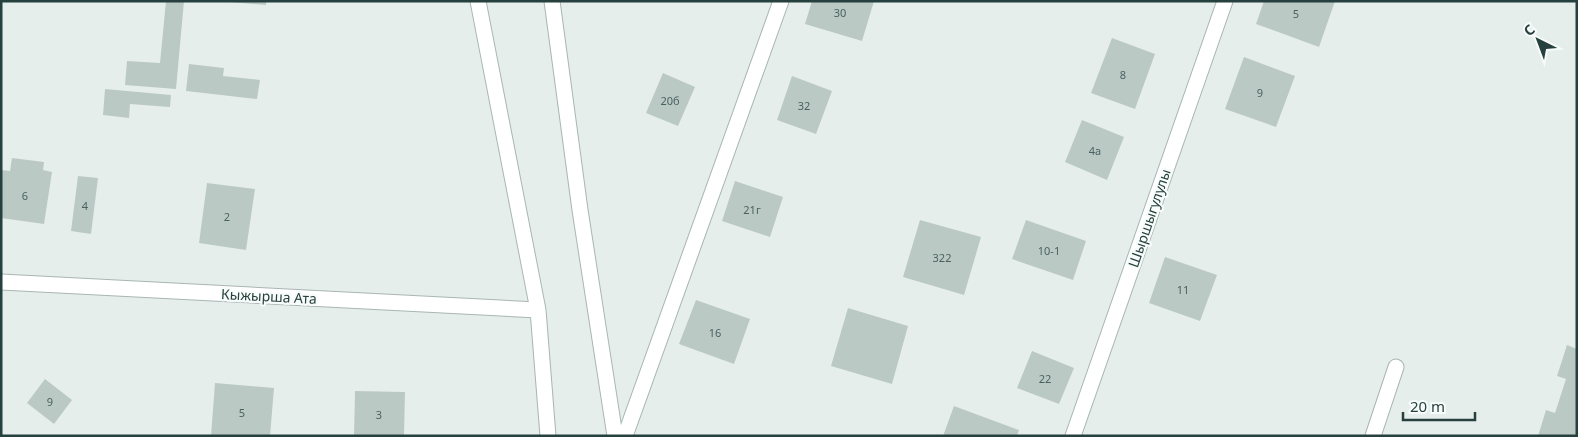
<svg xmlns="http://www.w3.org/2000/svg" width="1578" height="437" viewBox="0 0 1578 437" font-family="'Noto Sans',sans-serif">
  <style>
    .building { fill: #bbc9c5 }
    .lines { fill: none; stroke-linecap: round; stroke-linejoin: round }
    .minor-casing { stroke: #a8b6b4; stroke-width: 17 }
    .minor { stroke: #fff; stroke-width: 15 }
    .labels { text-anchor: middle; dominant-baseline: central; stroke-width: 4.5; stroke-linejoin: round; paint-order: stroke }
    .number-label { font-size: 11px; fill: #4a625f }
    .street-label { font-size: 14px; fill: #25403d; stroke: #f7fbf9 }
  </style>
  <rect width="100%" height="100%" fill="#e6eeec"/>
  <path class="building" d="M 166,1 L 184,1 L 176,89 L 125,85 L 127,61 L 160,63 Z
    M 218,1 L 266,1 L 266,5 Z
    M 812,1 L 874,1 L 862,41 L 805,24 Z
    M 1264,1 L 1335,1 L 1319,47 L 1256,24 Z
    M 1112,38 L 1155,54 L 1135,109 L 1091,93 Z
    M 1244,57 L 1295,76 L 1276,127 L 1225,109 Z
    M 189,64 L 224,68 L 223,76 L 260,80 L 257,99 L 186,91 Z
    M 663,73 L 695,87 L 678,126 L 646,113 Z
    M 792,76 L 832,91 L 816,134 L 777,120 Z
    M 105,89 L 171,95 L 170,107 L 130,104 L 129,118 L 103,115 Z
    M 1082,120 L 1124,137 L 1107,180 L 1065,162 Z
    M 12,158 L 44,162 L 43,170 L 52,172 L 44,224 L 1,218 L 1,170 L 10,171 Z
    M 78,176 L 98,178 L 91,234 L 71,231 Z
    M 735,181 L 783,197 L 770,237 L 722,221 Z
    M 207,183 L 255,189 L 246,250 L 199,243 Z
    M 920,220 L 981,237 L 964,295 L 903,277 Z
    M 1026,220 L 1086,241 L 1073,280 L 1012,259 Z
    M 1165,257 L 1217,275 L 1200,321 L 1149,303 Z
    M 696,300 L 750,319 L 734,364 L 679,344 Z
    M 848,308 L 908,326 L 892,384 L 831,366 Z
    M 1567,345 L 1577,349 L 1577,436 L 1538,436 L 1546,410 L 1555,413 L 1566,379 L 1557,376 Z
    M 1032,351 L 1074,368 L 1059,404 L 1017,388 Z
    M 45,379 L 72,400 L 54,424 L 27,403 Z
    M 215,383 L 274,388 L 270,436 L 211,436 Z
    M 355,391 L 405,392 L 404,436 L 354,436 Z
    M 954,406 L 1019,430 L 1017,436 L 943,436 Z"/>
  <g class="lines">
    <defs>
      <path id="minor" d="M 478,1 L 538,310 L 548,436
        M 552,1 L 580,210 L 615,436
        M 1,282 L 538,310
        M 625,436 L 781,1
        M 1073,436 L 1225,1
        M 1373,436 L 1396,367"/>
    </defs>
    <use href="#minor" class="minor-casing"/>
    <use href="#minor" class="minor"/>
  </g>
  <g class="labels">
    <g class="number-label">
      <text x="840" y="12">30</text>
      <text x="1296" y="13">5</text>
      <text x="1123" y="74">8</text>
      <text x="1260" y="92">9</text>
      <text x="670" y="100">20б</text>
      <text x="804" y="105">32</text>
      <text x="1095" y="150">4а</text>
      <text x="25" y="195">6</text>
      <text x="85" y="205">4</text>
      <text x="752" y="209">21г</text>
      <text x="227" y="216">2</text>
      <text x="1049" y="250">10-1</text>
      <text x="942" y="257">322</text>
      <text x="1183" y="289">11</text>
      <text x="715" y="332">16</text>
      <text x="1045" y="378">22</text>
      <text x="50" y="401">9</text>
      <text x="242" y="412">5</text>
      <text x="379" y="414">3</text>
    </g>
    <g class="street-label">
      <text transform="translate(1149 218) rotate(-71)">Шыршыгулулы</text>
      <text transform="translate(269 296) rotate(3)">Кыжырша Ата</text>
    </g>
  </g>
  <rect width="1578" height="437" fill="none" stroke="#25403d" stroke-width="5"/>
  <g transform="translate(1538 40) rotate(318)" stroke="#f7fbf9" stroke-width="4" paint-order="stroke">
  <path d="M0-4L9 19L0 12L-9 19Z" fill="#25403d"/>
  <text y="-8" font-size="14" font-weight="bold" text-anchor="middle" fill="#25403d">С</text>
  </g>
  <path d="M1403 412v8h72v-8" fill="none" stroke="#25403d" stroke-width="2.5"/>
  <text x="1410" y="412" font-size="15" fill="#25403d" stroke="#f7fbf9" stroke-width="4" paint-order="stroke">20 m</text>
</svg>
